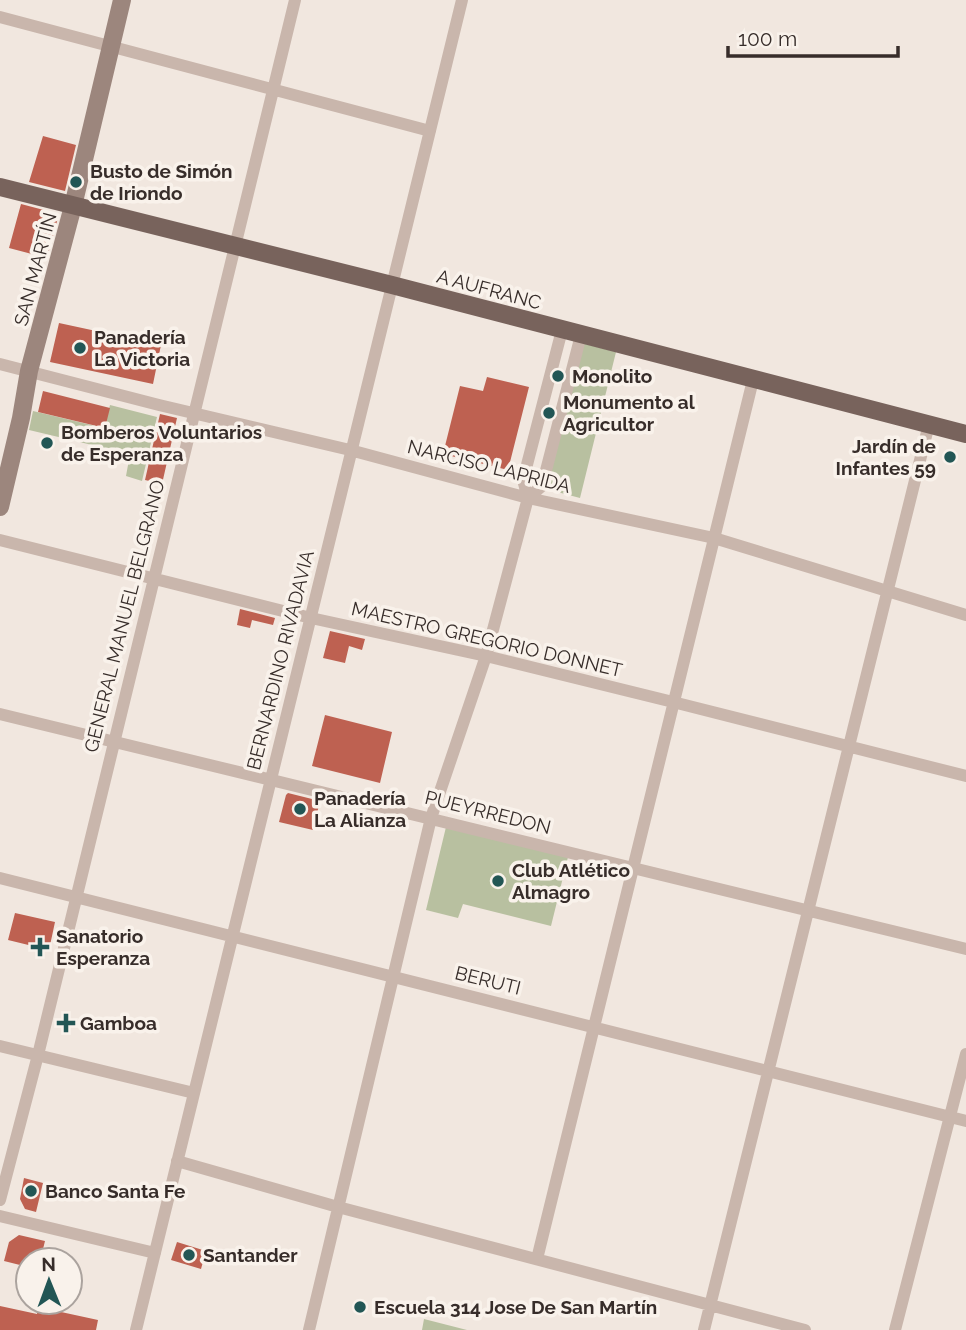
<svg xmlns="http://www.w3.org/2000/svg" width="966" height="1330" viewBox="0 0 966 1330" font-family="Raleway,sans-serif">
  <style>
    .green { fill: #b8c0a0 }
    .building { fill: #be6151 }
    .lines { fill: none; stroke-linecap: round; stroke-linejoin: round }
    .street { stroke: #c9b6ac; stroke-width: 12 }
    .secondary { stroke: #9c867d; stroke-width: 18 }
    .primary { stroke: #78635c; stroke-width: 18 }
    .poi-dot { fill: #225655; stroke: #f9f2eb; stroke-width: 2.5 }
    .labels { text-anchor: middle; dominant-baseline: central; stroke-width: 7; stroke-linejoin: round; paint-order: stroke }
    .poi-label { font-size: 19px; font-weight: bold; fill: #372d2a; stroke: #f9f2eb; text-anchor: start }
    .street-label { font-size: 19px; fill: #372d2a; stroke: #f9f2eb }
  </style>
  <rect width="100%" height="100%" fill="#f1e7df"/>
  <path class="green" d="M 582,343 L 616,352 L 580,498 L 546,489 Z
    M 110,405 L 157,417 L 142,481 L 126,476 L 130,454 L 29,430 L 33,411 L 104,428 Z
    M 446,827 L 568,857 L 551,926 L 463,904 L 458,918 L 426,910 Z
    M 424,1319 L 467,1330 L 422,1330 Z"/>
  <path class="building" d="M 43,136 L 76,145 L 65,191 L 29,182 Z
    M 21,204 L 59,214 L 47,258 L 9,248 Z
    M 59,323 L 161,345 L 153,384 L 50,362 Z
    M 487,377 L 529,387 L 508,470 L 443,454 L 460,386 L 483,391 Z
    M 43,391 L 110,408 L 105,428 L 38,412 Z
    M 160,414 L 177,418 L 162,484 L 145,480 Z
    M 240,609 L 275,618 L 273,625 L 252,620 L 250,628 L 237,625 Z
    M 330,631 L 365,639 L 362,650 L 349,646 L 345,663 L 323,658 Z
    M 325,715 L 392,732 L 380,783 L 312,766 Z
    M 288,793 L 320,801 L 313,830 L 279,822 L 286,795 Z
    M 15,913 L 55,922 L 49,950 L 8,940 Z
    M 24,1178 L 43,1183 L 36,1212 L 25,1209 L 20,1199 Z
    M 19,1235 L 45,1241 L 42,1253 L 37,1252 L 35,1260 L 28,1260 L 28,1267 L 4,1261 L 9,1242 Z
    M 177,1242 L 206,1251 L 201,1269 L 171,1260 Z
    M 0,1306 L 37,1314 L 38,1307 L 98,1320 L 96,1330 L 0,1330 Z"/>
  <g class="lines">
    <path class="street" d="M 0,17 L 430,131
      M 0,364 L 159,405 L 350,450 L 528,498 L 714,538 L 966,615
      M 528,498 L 542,486 L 581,335
      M 0,540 L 311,618 L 486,656 L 673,702 L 966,776
      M 0,714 L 966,949
      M 0,878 L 966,1121
      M 0,1046 L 194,1093
      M 177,1161 L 338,1207 L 805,1330
      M 0,1200 L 38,1055 L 295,0
      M 0,1216 L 155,1253
      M 537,1259 L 753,380
      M 136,1330 L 462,0
      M 309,1330 L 431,818 L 486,656 L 528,498 L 523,480 L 562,330
      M 704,1330 L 929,424
      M 895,1330 L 966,1054"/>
    <path class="secondary" d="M 0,507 L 21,418 L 29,371 L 73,206 L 122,0"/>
    <path class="primary" d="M 0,187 L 392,285 L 966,434"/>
  </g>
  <g class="poi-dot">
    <circle cx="76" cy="182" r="7"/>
    <circle cx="80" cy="348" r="7"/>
    <circle cx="558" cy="376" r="7"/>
    <circle cx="549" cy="413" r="7"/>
    <circle cx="47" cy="443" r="7"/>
    <circle cx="950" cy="457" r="7"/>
    <circle cx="300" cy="809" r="7"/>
    <circle cx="498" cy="881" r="7"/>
    <path d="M36.5 936.5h7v7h7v7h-7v7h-7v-7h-7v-7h7z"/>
    <path d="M62.5 1012.5h7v7h7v7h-7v7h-7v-7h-7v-7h7z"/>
    <circle cx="31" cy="1191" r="7"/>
    <circle cx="189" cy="1255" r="7"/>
    <circle cx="360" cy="1307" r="7"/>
  </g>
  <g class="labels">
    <g class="poi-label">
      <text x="90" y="171">Busto de Simón<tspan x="90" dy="22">de Iriondo</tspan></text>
      <text x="94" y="337">Panadería<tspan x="94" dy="22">La Victoria</tspan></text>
      <text x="572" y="376">Monolito</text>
      <text x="563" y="402">Monumento al<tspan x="563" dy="22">Agricultor</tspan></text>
      <text x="61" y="432">Bomberos Voluntarios<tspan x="61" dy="22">de Esperanza</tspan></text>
      <text x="936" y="446" text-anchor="end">Jardín de<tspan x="936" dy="22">Infantes 59</tspan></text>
      <text x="314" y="798">Panadería<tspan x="314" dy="22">La Alianza</tspan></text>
      <text x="512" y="870">Club Atlético<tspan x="512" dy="22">Almagro</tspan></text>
      <text x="56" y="936">Sanatorio<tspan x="56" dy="22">Esperanza</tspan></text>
      <text x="80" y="1023">Gamboa</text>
      <text x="45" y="1191">Banco Santa Fe</text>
      <text x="203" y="1255">Santander</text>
      <text x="374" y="1307">Escuela 314 Jose De San Martín</text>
    </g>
    <g class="street-label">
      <text transform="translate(35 269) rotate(-75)">SAN MARTÍN</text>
      <text transform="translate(489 289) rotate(15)">A AUFRANC</text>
      <text transform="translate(489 466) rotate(14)">NARCISO LAPRIDA</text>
      <text transform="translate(124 616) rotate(-76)">GENERAL MANUEL BELGRANO</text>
      <text transform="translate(487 639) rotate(13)">MAESTRO GREGORIO DONNET</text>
      <text transform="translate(280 660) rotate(-76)">BERNARDINO RIVADAVIA</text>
      <text transform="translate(488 812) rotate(14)">PUEYRREDON</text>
      <text transform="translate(488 980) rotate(14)">BERUTI</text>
    </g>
  </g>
  <g transform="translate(49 1281) rotate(359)"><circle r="33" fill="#f9f2eb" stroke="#aba39e" stroke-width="2"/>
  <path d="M0-5L12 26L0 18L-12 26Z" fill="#225655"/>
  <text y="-10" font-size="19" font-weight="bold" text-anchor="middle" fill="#372d2a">N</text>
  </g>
  <path d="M728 46v10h170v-10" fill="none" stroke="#372d2a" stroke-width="3.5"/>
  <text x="738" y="46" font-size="21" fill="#372d2a" stroke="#f9f2eb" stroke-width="5" paint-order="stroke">100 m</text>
</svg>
